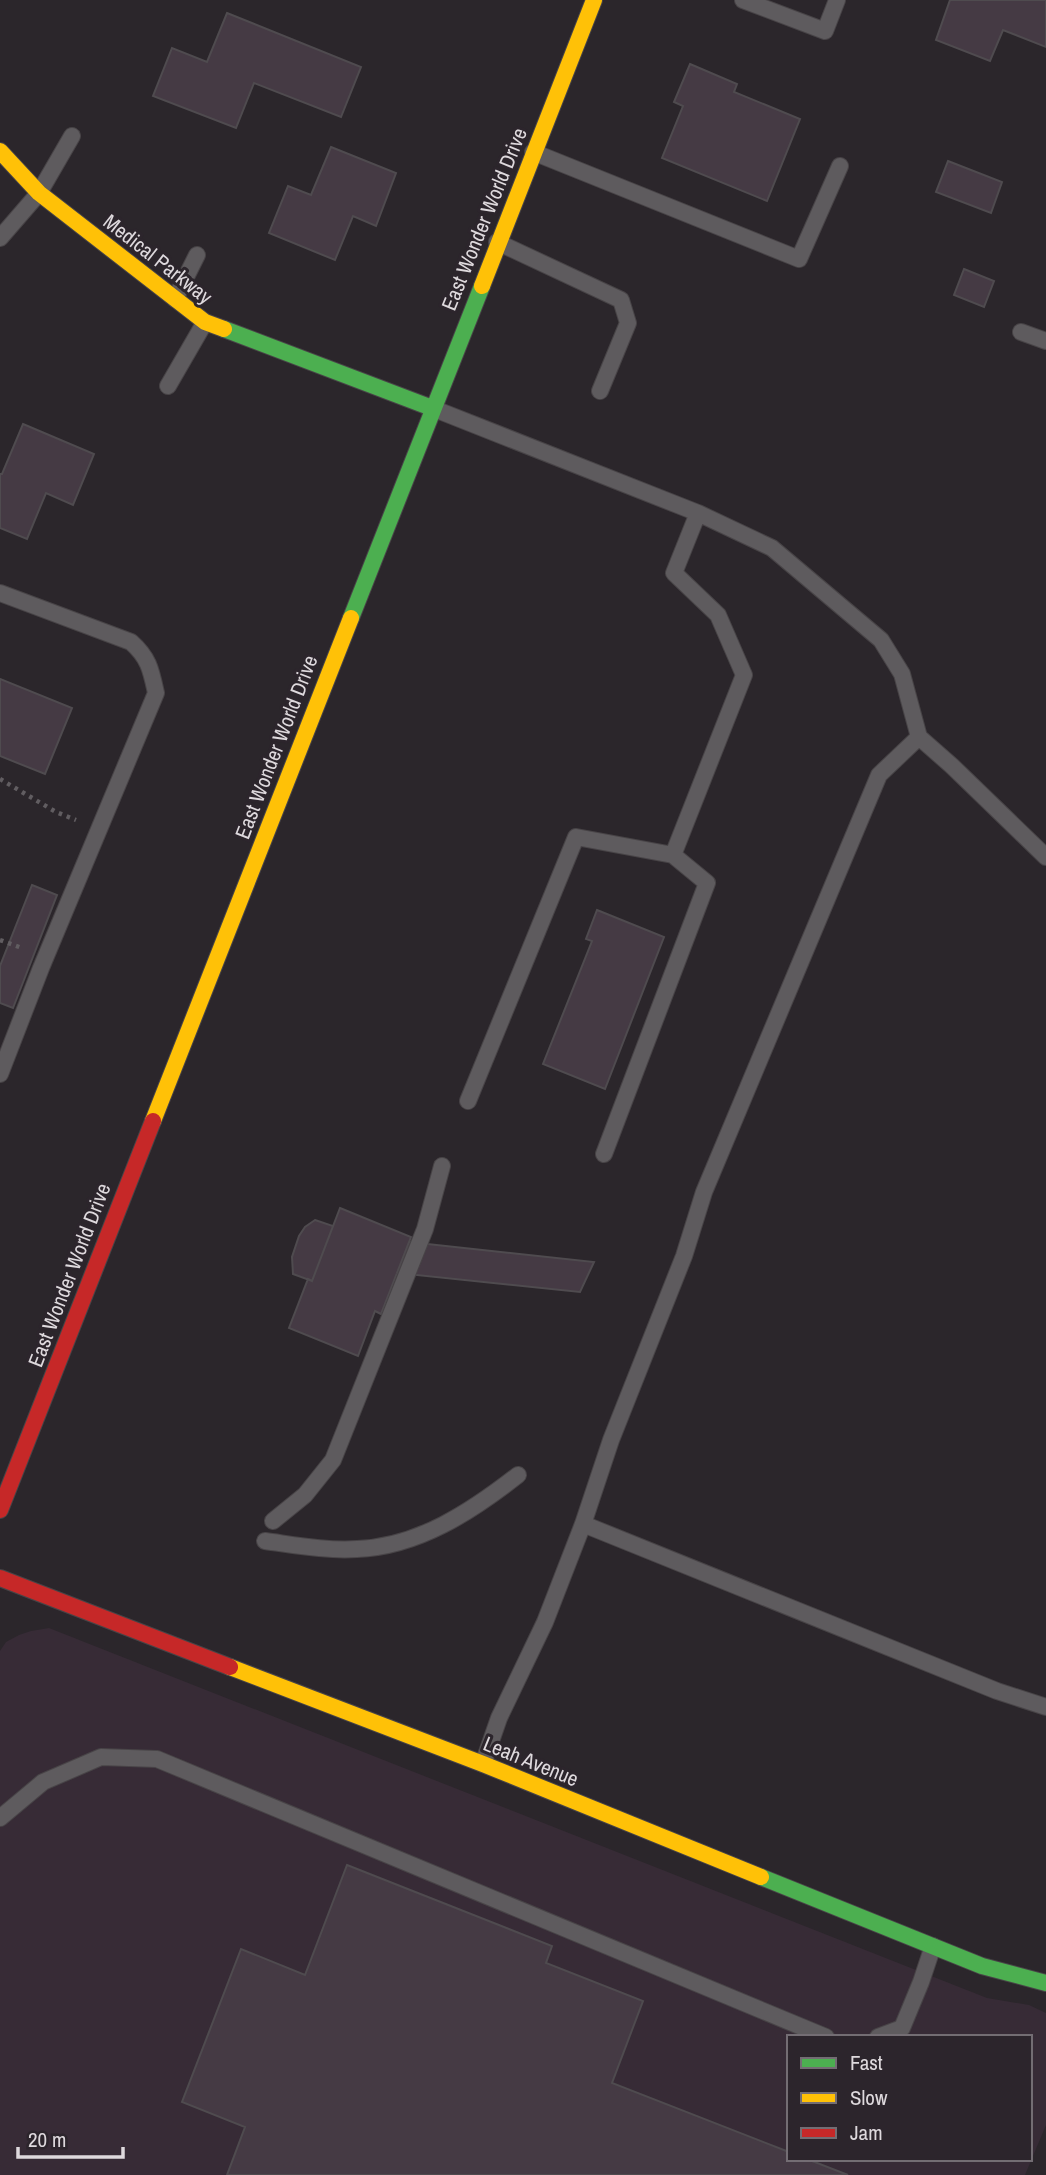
<svg xmlns="http://www.w3.org/2000/svg" width="1046" height="2175" viewBox="0 0 1046 2175" font-family="'Archivo Narrow',sans-serif">
  <style>
    .built { fill: #372b36; fill-rule: evenodd }
    .building { fill: #453a44; stroke: #4f4b4f; stroke-width: 2 }
    .lines { fill: none; stroke-linecap: round; stroke-linejoin: round }
    .lane-casing { stroke: #484447; stroke-width: 18 }
    .fast-casing { stroke: #484447; stroke-width: 18 }
    .slow-casing { stroke: #484447; stroke-width: 18 }
    .jam-casing { stroke: #484447; stroke-width: 18 }
    .path { stroke: #615d61; stroke-width: 4.5; stroke-dasharray: 3.5 5; stroke-linecap: butt }
    .lane { stroke: #5e5b5e; stroke-width: 16 }
    .fast { stroke: #4caf50; stroke-width: 16 }
    .slow { stroke: #ffc107; stroke-width: 16 }
    .jam { stroke: #c62828; stroke-width: 16 }
    .labels { text-anchor: middle; dominant-baseline: central; stroke-width: 6; stroke-linejoin: round; paint-order: stroke }
    .street-label { font-size: 21px; fill: #ded9dd; stroke: #2c252c }
  </style>
  <rect width="100%" height="100%" fill="#2b262b"/>
  <path class="built" d="M 49,1628 L 987,1998 L 1029,2005 L 1046,2013 L 1046,2125 L 1025,2175 L 0,2175 L 0,1651 L 6,1642 L 19,1635 L 31,1631 ZM 789,2037 L 1030,2037 L 1030,2159 L 789,2159 Z"/>
  <path class="building" d="M 950,0 L 1046,0 L 1046,47 L 1003,30 L 990,61 L 936,40 Z
    M 227,13 L 361,67 L 341,117 L 254,83 L 236,128 L 153,96 L 172,48 L 207,62 Z
    M 690,64 L 737,84 L 734,92 L 800,119 L 767,201 L 662,158 L 683,106 L 674,102 Z
    M 331,147 L 396,173 L 376,226 L 353,216 L 335,260 L 269,233 L 288,186 L 311,195 Z
    M 948,161 L 1002,182 L 991,213 L 936,192 Z
    M 964,269 L 994,281 L 984,307 L 954,295 Z
    M 23,424 L 94,454 L 73,505 L 46,493 L 27,539 L 0,528 L 0,474 L 2,474 Z
    M 0,679 L 72,708 L 45,774 L 0,756 Z
    M 32,885 L 57,895 L 13,1008 L 0,1003 L 0,966 Z
    M 597,910 L 664,937 L 605,1089 L 543,1064 L 592,941 L 586,939 Z
    M 340,1208 L 411,1237 L 381,1314 L 375,1311 L 358,1356 L 289,1328 L 308,1279 L 312,1281 Z
    M 315,1220 L 333,1226 L 312,1281 L 293,1274 L 292,1257 L 299,1236 L 305,1227 Z
    M 409,1242 L 594,1262 L 580,1292 L 397,1273 Z
    M 347,1865 L 552,1946 L 546,1963 L 643,2001 L 612,2083 L 789,2152 L 789,2159 L 807,2159 L 848,2175 L 227,2175 L 245,2127 L 182,2102 L 241,1949 L 305,1975 Z"/>
  <g class="lines">
    <defs>
      <path id="lane" d="M 743,0 L 825,31 L 837,0
        M 533,152 L 799,259 L 840,166
        M 0,238 L 39,193 L 72,136
        M 497,242 L 621,300 L 628,323 L 600,391
        M 175,299 L 197,255
        M 1021,332 L 1046,341
        M 168,386 L 205,322
        M 432,408 L 698,513 L 772,548 L 881,640 L 902,674 L 919,737
        M 0,593 L 131,642 C 149,658 151,670 156,693 L 41,968 L 0,1074
        M 673,855 L 744,675 L 718,615 L 674,573 L 698,513
        M 468,1101 L 576,837 L 673,855 L 707,883 L 604,1154
        M 273,1521 L 305,1495 L 333,1460 L 425,1229 L 442,1166
        M 583,1524 L 997,1691 L 1046,1707
        M 265,1541 C 295,1545 327,1551 357,1549 C 418,1547 472,1511 518,1475
        M 483,1764 L 499,1718 L 545,1622 L 583,1524 L 611,1440 L 684,1256 L 704,1192 L 879,775 L 919,737 L 952,766 L 1046,857
        M 0,1818 L 43,1782 L 101,1757 L 157,1759 L 826,2037
        M 878,2037 L 902,2028 L 921,1982 L 933,1946"/>
      <path id="fast" d="M 224,329 L 432,408
        M 351,618 L 482,286
        M 761,1877 L 982,1966 L 1046,1983"/>
      <path id="slow" d="M 0,151 L 39,193 L 205,322 L 224,329
        M 482,286 L 594,0
        M 153,1121 L 351,618
        M 230,1667 L 483,1764 L 761,1877"/>
      <path id="jam" d="M 0,1510 L 153,1121
        M 0,1578 L 230,1667"/>
    </defs>
    <use href="#lane" class="lane-casing"/>
    <use href="#fast" class="fast-casing"/>
    <use href="#slow" class="slow-casing"/>
    <use href="#jam" class="jam-casing"/>
    <path class="path" d="M 0,779 L 56,812 L 76,820
      M 0,940 L 22,948"/>
    <use href="#lane" class="lane"/>
    <use href="#fast" class="fast"/>
    <use href="#slow" class="slow"/>
    <use href="#jam" class="jam"/>
  </g>
  <g class="labels">
    <g class="street-label">
      <text transform="translate(484 219) rotate(-68)">East Wonder World Drive</text>
      <text transform="translate(158 259) rotate(38)">Medical Parkway</text>
      <text transform="translate(276 747) rotate(-69)">East Wonder World Drive</text>
      <text transform="translate(69 1275) rotate(-69)">East Wonder World Drive</text>
      <text transform="translate(531 1761) rotate(22)">Leah Avenue</text>
    </g>
  </g>
  <rect x="787" y="2035" width="245" height="126" fill="#2c252c" stroke="#736d73" stroke-width="2"/>
  <rect x="801" y="2058" width="35" height="10" fill="#4caf50" stroke="#736d73" stroke-width="2"/>
  <text x="850" y="2070" font-size="21" fill="#ded9dd">Fast</text>
  <rect x="801" y="2093" width="35" height="10" fill="#ffc107" stroke="#736d73" stroke-width="2"/>
  <text x="850" y="2105" font-size="21" fill="#ded9dd">Slow</text>
  <rect x="801" y="2128" width="35" height="10" fill="#c62828" stroke="#736d73" stroke-width="2"/>
  <text x="850" y="2140" font-size="21" fill="#ded9dd">Jam</text>
  <path d="M18 2147v10h105v-10" fill="none" stroke="#ded9dd" stroke-width="3.5"/>
  <text x="28" y="2147" font-size="21" fill="#ded9dd" stroke="#2c252c" stroke-width="5" paint-order="stroke">20 m</text>
</svg>
